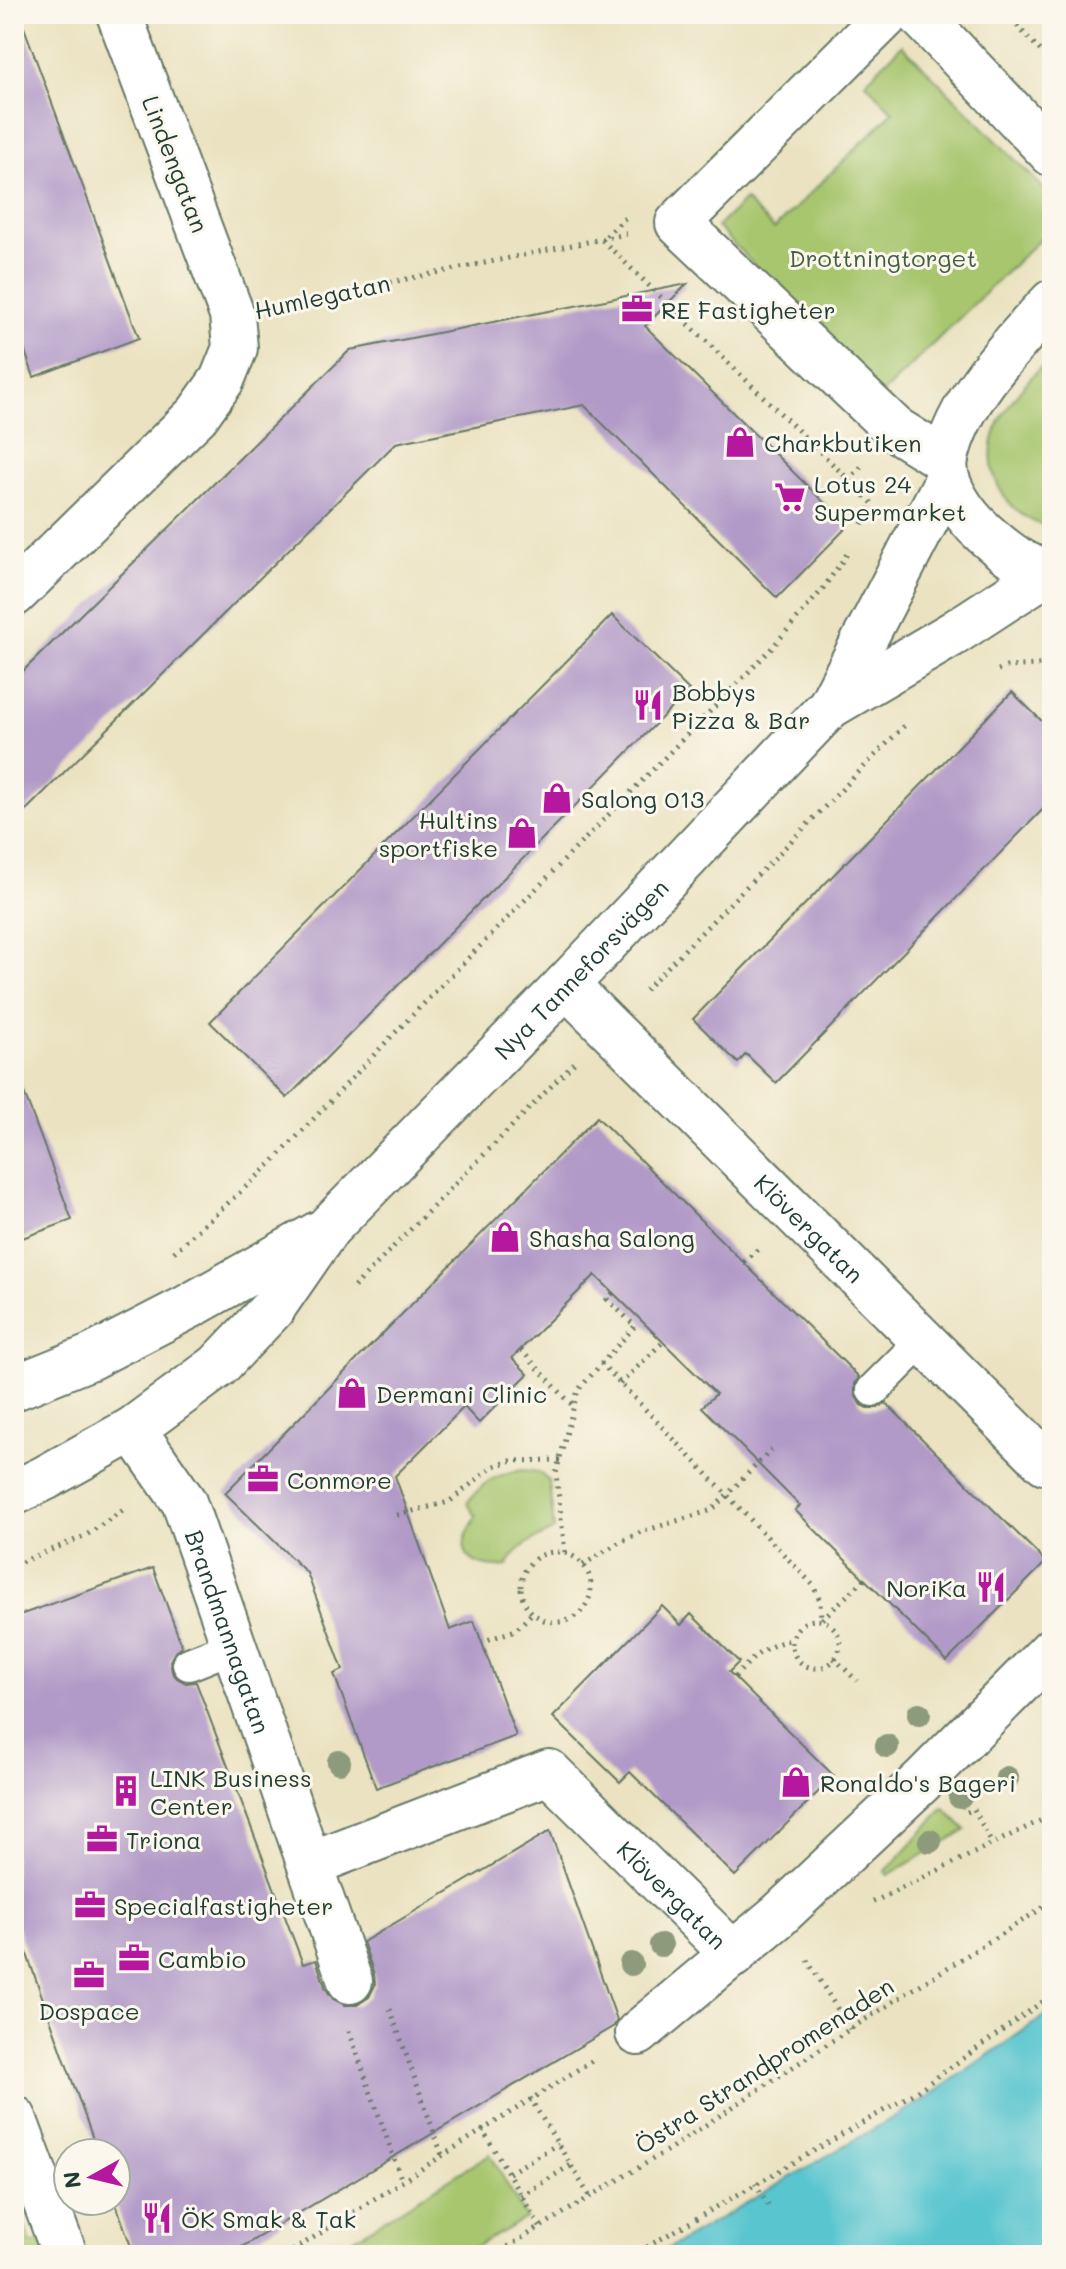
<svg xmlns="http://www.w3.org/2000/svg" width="1066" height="2269" viewBox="0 0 1066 2269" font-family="Mali,sans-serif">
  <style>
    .green { fill: #a7c66e; stroke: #638251; stroke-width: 2 }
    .water { fill: #58c5cf; stroke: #3c8182; stroke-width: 2 }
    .building { fill: #b19ac7 }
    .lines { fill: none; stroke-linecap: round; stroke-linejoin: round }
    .service-casing { stroke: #667765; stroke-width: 36 }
    .pedestrian-casing { stroke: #667765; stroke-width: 48 }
    .minor-casing { stroke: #667765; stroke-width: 48 }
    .secondary-casing { stroke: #667765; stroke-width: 48 }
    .path { stroke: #667765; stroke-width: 5; stroke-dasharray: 2 6; stroke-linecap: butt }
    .service { stroke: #fff; stroke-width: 32 }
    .pedestrian { stroke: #fff; stroke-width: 44 }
    .minor { stroke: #fff; stroke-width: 44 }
    .secondary { stroke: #fff; stroke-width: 44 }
    .tree { fill: #8d9a7b }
    .labels { text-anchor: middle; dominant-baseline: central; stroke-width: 6; stroke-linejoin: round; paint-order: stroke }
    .street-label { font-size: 24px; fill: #1f3d34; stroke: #fbf7ec }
    .park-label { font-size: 24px; fill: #415f42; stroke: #fbf7ec }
    .poi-label { font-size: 24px; fill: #1f3d34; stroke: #fbf7ec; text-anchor: start }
  </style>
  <rect width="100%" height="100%" fill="#fbf7ec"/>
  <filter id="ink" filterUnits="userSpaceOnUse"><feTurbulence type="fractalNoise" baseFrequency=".0125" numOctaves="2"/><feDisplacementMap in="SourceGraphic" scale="16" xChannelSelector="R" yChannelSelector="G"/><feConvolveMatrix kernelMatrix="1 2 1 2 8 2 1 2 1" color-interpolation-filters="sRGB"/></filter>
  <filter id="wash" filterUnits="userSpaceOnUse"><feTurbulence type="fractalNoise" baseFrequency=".006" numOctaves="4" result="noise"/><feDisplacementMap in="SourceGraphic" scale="32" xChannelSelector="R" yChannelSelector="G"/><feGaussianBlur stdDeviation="1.8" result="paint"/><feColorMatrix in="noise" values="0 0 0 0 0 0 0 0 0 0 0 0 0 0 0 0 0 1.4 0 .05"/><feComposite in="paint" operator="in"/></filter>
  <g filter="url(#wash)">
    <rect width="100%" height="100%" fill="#eae2c0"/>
    <path class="green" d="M 902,45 L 1052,197 L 1052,227 L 882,394 L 717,227 L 745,200 L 774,229 L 893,112 L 865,82 Z
      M 1052,355 L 1052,528 C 1005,518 977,468 999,423 C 1012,396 1032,376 1052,355 Z
      M 522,1470 L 539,1472 L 549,1482 L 554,1530 C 533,1542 520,1542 507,1566 C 489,1569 461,1564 465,1540 C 467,1532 473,1524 476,1516 L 467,1503 C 485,1480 493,1476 522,1470 Z
      M 944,1808 L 966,1830 L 888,1875 L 885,1872 Z
      M 490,2154 L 526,2218 L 461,2255 L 327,2255 Z
      M 14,2196 L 31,2244 L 41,2241 L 46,2255 L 14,2255 Z"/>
    <path class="water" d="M 1052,2011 L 1052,2255 L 657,2255 L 923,2100 Z"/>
    <g id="blocks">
      <path class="building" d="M 14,14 L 19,14 L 139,338 L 34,377 L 14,320 Z
        M 687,284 L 645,326 L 848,526 L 777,598 L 584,405 L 396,443 L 14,822 L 14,680 L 350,350 Z
        M 612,615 L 689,690 L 287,1098 L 210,1022 Z
        M 1012,692 L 1052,731 L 1052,800 L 776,1083 L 746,1054 L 738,1063 L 693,1019 Z
        M 14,1077 L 18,1077 L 72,1220 L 14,1241 Z
        M 597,1117 L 859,1377 L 855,1384 L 855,1394 L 860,1404 L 867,1408 L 877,1408 L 886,1403 L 1046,1562 L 947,1661 L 795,1510 L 800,1506 L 702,1407 L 716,1394 L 595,1275 L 512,1358 L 528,1374 L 479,1423 L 464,1407 L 395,1476 L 450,1630 L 474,1621 L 516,1736 L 376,1788 L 334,1674 L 343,1670 L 307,1573 L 225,1493 Z
        M 153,1568 L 182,1646 L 175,1652 L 170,1661 L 172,1672 L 177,1678 L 186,1683 L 196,1682 L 303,1964 L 316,1960 L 326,1989 L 333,1999 L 345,2005 L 357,2005 L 369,1997 L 375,1985 L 374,1974 L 363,1942 L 550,1831 L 617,2020 L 614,2026 L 228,2255 L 134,2255 L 115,2201 L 116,2153 L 98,2153 L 14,1918 L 14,1617 Z
        M 662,1606 L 681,1625 L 691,1614 L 739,1662 L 729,1672 L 834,1776 L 735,1876 L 630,1772 L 620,1782 L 553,1717 Z"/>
    </g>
  </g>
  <g filter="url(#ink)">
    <use href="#blocks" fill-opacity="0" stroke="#667765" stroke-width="2"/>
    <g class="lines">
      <defs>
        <path id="service" d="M 873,1390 L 924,1339
          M 189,1664 L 234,1646"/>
        <g id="pedestrian">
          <path id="s1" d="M 133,1429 L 184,1502 L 350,1981"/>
          <path id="s2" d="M 310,1864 L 549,1772 L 734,1955"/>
          <path d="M 638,2033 L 778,1916 L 925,1778 L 1052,1650"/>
        </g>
        <g id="minor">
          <path d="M 888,14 L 678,223 L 895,429 L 945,460"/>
          <path d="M 919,14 L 1052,154"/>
          <path d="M 14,594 L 197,415 L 222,380 L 235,348 L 232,315 L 119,14"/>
          <path id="s3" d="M 566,985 L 1045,1462"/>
          <path d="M 14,2118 L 65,2255"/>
        </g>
        <g id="secondary">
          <path d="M 1052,302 C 1014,343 957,401 946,459 C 941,484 966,517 984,533 C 1003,550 1026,569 1052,573"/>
          <path d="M 830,706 L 947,480"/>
          <path d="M 14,1388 L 91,1357 L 188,1307 L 318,1234"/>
          <path id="s4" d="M 14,1493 L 45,1478 L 133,1429 L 218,1366 L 272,1309 L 328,1228 L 566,985 L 830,706 L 954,633 L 1046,573"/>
        </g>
      </defs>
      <use href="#service" class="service-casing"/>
      <use href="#pedestrian" class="pedestrian-casing"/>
      <use href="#minor" class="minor-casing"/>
      <use href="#secondary" class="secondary-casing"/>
      <path class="path" d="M 1006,14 L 1052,63
        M 625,218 L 602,240 L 849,480
        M 280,305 L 631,233
        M 861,467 L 849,480 L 874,505
        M 862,524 L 872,503
        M 998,670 L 1006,667 L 1052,664
        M 645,990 L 907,723
        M 174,1252 L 272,1163 L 390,1038 L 770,650 L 822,590 L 847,554
        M 744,1262 L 758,1249
        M 354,1287 L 574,1063
        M 521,1350 L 573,1406
        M 601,1363 L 813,1585 L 820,1601 L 821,1620
        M 620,1384 L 663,1342
        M 397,1515 L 449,1502 L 492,1467 L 510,1461 L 560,1460
        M521 1587a35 35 0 1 1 70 0a35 35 0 1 1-70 0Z
        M 565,1552 L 556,1473 L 578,1390 L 635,1326 L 607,1299 L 613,1293
        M 14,1565 L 85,1536 L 126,1508
        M 583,1565 L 618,1543 L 641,1532 L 712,1510 L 772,1449
        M 822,1619 L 865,1579
        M792 1644a24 24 0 1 1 48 0a24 24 0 1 1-48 0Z
        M 481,1642 L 516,1630 L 532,1613
        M 834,1658 L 857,1681
        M 735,1677 C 754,1656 764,1646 793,1639
        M 967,1812 L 974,1809 L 992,1844
        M 873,1902 L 1052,1815
        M 807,1960 L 850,2029
        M 390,2009 L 442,2155
        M 349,2031 L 402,2181
        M 530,2098 L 590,2197
        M 482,2129 L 540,2227
        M 509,2173 L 558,2144
        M 755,2183 L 771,2210
        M 521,2196 L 571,2165
        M 286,2255 L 596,2058
        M 494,2255 L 668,2150 L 850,2029 L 1052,1902
        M 633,2255 L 916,2092 L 1052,1995"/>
      <use href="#service" class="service"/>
      <use href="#pedestrian" class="pedestrian"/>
      <use href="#minor" class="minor"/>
      <use href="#secondary" class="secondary"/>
    </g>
    <g class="tree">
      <circle cx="919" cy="1714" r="12"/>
      <circle cx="887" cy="1746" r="12"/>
      <circle cx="339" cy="1762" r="12"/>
      <circle cx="1007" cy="1778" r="12"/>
      <circle cx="960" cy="1797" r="12"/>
      <circle cx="930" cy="1841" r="12"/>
      <circle cx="661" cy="1945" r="12"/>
      <circle cx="631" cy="1964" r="12"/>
    </g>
  </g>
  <defs>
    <symbol id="office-bare" viewBox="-9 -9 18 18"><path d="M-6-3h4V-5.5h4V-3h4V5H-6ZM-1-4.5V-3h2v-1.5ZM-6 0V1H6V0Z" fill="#b5179e" stroke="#fbf7ec" stroke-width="2.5" paint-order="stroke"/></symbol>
    <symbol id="shop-bare" viewBox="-9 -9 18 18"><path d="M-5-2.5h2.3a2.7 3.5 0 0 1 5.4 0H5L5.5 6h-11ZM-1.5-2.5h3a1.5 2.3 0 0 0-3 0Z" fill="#b5179e" stroke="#fbf7ec" stroke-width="2.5" paint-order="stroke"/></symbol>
    <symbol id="supermarket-bare" viewBox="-9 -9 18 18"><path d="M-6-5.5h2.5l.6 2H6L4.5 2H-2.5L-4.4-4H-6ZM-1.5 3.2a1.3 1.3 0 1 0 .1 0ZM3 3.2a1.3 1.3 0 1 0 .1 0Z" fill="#b5179e" stroke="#fbf7ec" stroke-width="2.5" paint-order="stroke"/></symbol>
    <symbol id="restaurant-bare" viewBox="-9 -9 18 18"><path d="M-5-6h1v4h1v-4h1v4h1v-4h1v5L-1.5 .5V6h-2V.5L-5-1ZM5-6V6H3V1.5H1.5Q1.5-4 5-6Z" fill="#b5179e" stroke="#fbf7ec" stroke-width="2.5" paint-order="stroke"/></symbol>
    <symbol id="building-bare" viewBox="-9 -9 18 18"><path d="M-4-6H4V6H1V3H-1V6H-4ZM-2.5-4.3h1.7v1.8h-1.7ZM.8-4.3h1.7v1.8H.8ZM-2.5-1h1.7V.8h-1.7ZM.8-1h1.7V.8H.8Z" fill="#b5179e" stroke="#fbf7ec" stroke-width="2.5" paint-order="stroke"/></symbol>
  </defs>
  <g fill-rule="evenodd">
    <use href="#office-bare" x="615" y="287" width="44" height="44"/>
    <use href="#shop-bare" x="718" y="420" width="44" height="44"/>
    <use href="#supermarket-bare" x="768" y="475" width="44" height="44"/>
    <use href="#restaurant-bare" x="626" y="683" width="44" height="44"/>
    <use href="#shop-bare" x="535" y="776" width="44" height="44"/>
    <use href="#shop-bare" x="500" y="811" width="44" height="44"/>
    <use href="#shop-bare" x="483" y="1215" width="44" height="44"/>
    <use href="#shop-bare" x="330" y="1371" width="44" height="44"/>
    <use href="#office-bare" x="241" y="1457" width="44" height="44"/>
    <use href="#restaurant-bare" x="969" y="1565" width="44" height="44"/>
    <use href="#shop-bare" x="774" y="1760" width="44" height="44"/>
    <use href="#building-bare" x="104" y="1769" width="44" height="44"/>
    <use href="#office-bare" x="80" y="1817" width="44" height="44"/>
    <use href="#office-bare" x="68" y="1883" width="44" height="44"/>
    <use href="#office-bare" x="112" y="1936" width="44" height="44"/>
    <use href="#office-bare" x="67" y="1953" width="44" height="44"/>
    <use href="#restaurant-bare" x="135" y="2196" width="44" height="44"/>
  </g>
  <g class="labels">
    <g class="street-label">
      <text transform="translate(176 164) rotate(69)">Lindengatan</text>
      <text transform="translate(322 296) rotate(-12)">Humlegatan</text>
      <text stroke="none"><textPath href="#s4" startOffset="780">Nya Tanneforsvägen</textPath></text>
      <text stroke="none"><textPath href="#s3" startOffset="344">Klövergatan</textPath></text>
      <text stroke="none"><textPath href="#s1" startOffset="226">Brandmannagatan</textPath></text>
      <text stroke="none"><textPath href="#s2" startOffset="430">Klövergatan</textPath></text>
      <text transform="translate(764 2065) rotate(-33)">Östra Strandpromenaden</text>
    </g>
    <g class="park-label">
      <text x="883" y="257">Drottningtorget</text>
    </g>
    <g class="poi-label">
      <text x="661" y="309">RE Fastigheter</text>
      <text x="764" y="442">Charkbutiken</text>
      <text x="814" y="483">Lotus 24<tspan x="814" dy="28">Supermarket</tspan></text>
      <text x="672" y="691">Bobbys<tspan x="672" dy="28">Pizza &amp; Bar</tspan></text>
      <text x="581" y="798">Salong 013</text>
      <text x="498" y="819" text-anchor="end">Hultins<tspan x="498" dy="28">sportfiske</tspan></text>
      <text x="529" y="1237">Shasha Salong</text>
      <text x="376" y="1393">Dermani Clinic</text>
      <text x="287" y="1479">Conmore</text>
      <text x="967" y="1587" text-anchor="end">NoriKa</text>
      <text x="150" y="1777">LINK Business<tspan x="150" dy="28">Center</tspan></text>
      <text x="820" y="1782">Ronaldo's Bageri</text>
      <text x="126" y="1839">Triona</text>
      <text x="114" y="1905">Specialfastigheter</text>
      <text x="158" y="1958">Cambio</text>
      <text x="89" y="2010" text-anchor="middle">Dospace</text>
      <text x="181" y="2218">ÖK Smak &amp; Tak</text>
    </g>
  </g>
  <rect width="1066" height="2269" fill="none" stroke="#fbf7ec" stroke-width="48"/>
  <g transform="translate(92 2177) rotate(262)"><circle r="38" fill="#fbf7ec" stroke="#a3ada2" stroke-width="2"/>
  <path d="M0-6L14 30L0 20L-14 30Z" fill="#b5179e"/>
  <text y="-12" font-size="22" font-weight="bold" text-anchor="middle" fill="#1f3d34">N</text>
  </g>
</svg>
